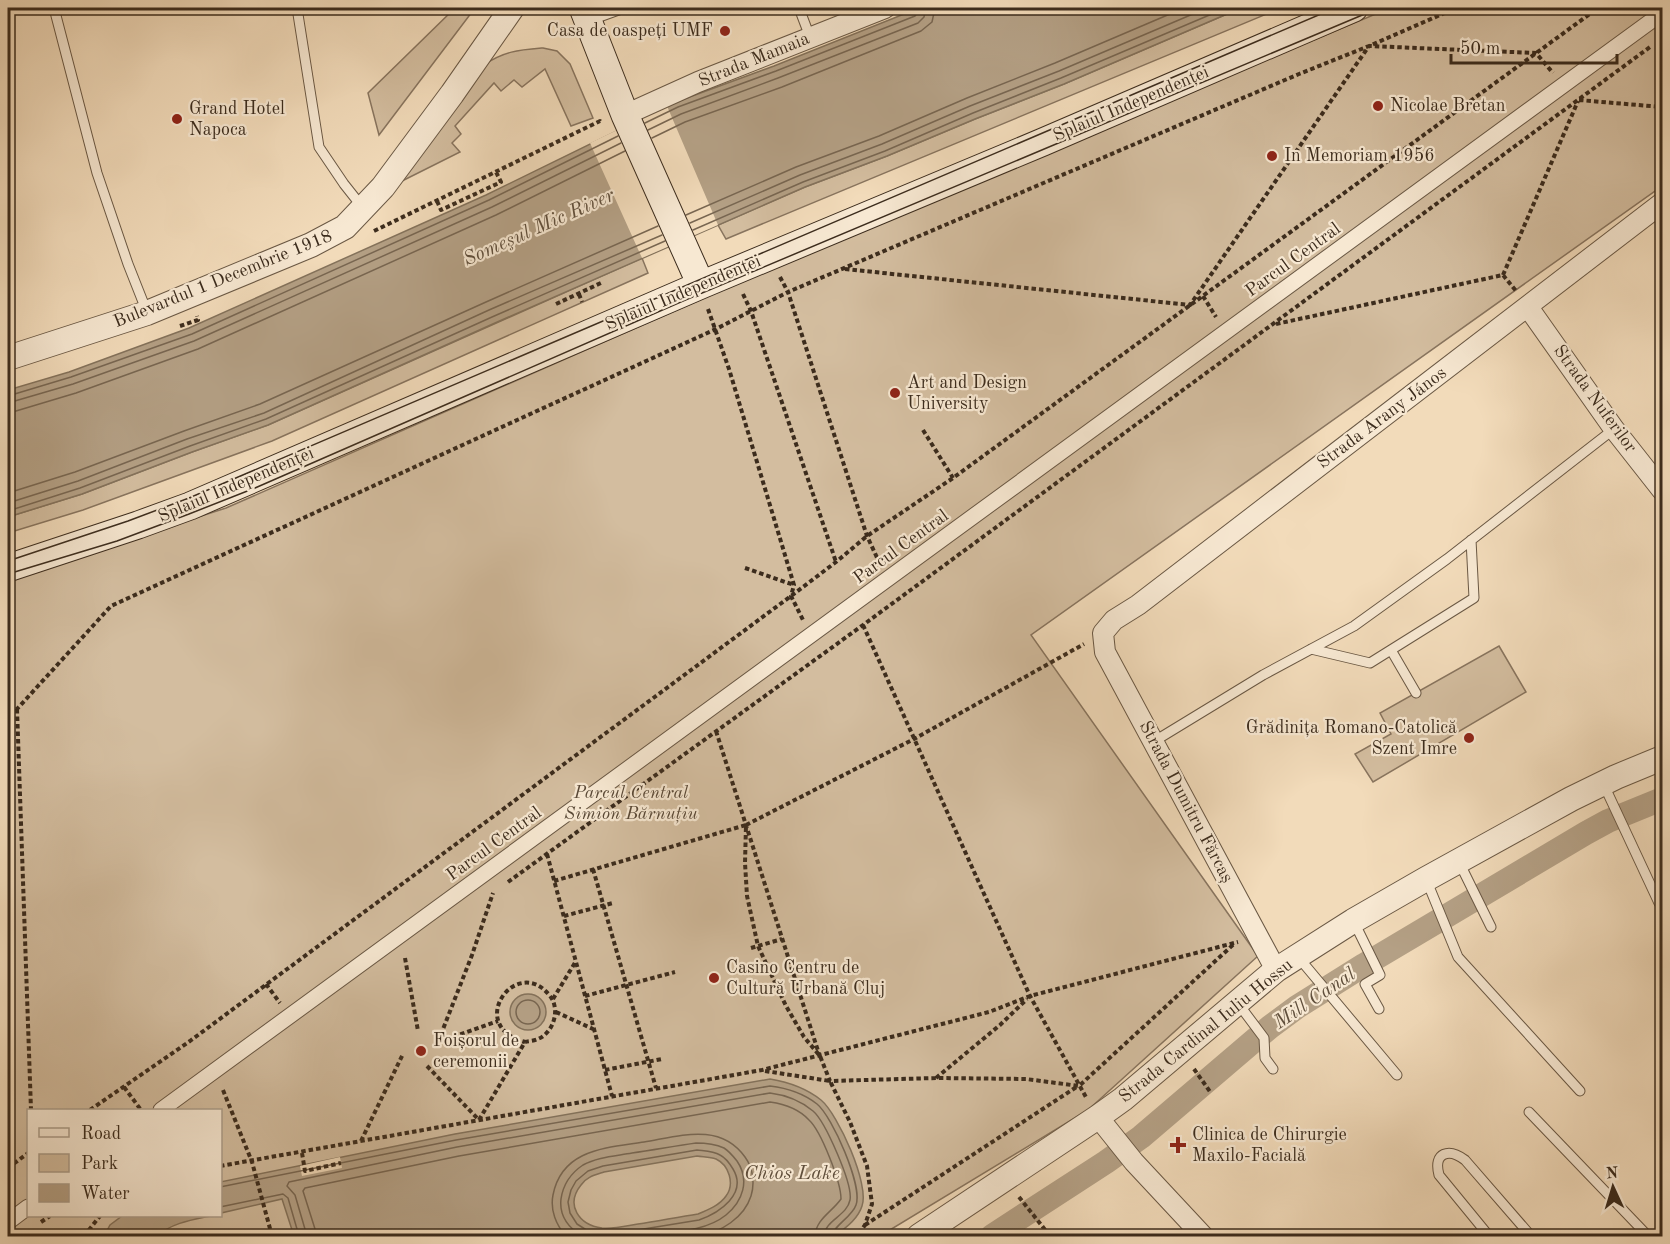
<svg xmlns="http://www.w3.org/2000/svg" width="1670" height="1244" viewBox="0 0 1670 1244" font-family="'Old Standard TT',serif">
  <style>
    .green { fill: #d3bd9f; stroke: #88745e; stroke-width: 1.5; fill-rule: evenodd }
    .water { fill: #b4a085; stroke: #84725b; stroke-width: 1.5; fill-rule: evenodd }
    .pier { fill: #f2dbba }
    .lines { fill: none; stroke-linecap: round; stroke-linejoin: round }
    .shore { stroke: #786651; stroke-width: 1.5 }
    .canal { stroke: #b4a085; stroke-width: 24 }
    .service-casing { stroke: #6a5844; stroke-width: 11 }
    .pedestrian-casing { stroke: #6a5844; stroke-width: 17 }
    .minor-casing { stroke: #6a5844; stroke-width: 22 }
    .tertiary-casing { stroke: #6a5844; stroke-width: 26 }
    .secondary-casing { stroke: #3c2c1d; stroke-width: 29 }
    .path { stroke: #3c2c1d; stroke-width: 4; stroke-dasharray: 4.5 3; stroke-linecap: butt }
    .service { stroke: #f7e8d2; stroke-width: 9 }
    .pedestrian { stroke: #f7e8d2; stroke-width: 15 }
    .minor { stroke: #f7e8d2; stroke-width: 20 }
    .tertiary { stroke: #f7e8d2; stroke-width: 24 }
    .secondary { stroke: #f7e8d2; stroke-width: 27 }
    .tram { stroke: #3c2c1d; stroke-width: 1.5 }
    .poi-dot { fill: #8f2418; stroke: #f7e8d2; stroke-width: 2 }
    .labels { text-anchor: middle; dominant-baseline: central; stroke-width: 4.5; stroke-linejoin: round; paint-order: stroke }
    .poi-label { font-size: 18px; fill: #3c2c1d; stroke: #f7e8d2; text-anchor: start }
    .street-label { font-size: 18px; fill: #3c2c1d; stroke: #f7e8d2 }
    .park-label { font-size: 18px; font-style: italic; fill: #5a4937; stroke: #f7e8d2 }
    .water-label { font-size: 20px; font-style: italic; fill: #604f3c; stroke: #f7e8d2 }
  </style>
  <rect width="100%" height="100%" fill="#f2dbba"/>
  <filter id="stains"><feTurbulence type="fractalNoise" baseFrequency=".00333" numOctaves="4"/><feColorMatrix values="0 0 0 0 .2 0 0 0 0 .09 0 0 0 0 .02 0 0 0 .5 -.17"/></filter>
  <radialGradient id="worn" r=".72"><stop offset=".6" stop-color="#630" stop-opacity="0"/><stop offset="1" stop-color="#630" stop-opacity=".3"/></radialGradient>
  <path class="green" d="M 455,8 L 475,8 L 379,135 L 368,93 Z
    M 1241,8 L 1281,8 L 726,239 L 718,225 L 805,187 L 887,156 L 975,119 L 1064,84 Z
    M 1390,8 L 1662,8 L 1662,186 L 1031,635 L 1258,956 L 1088,1110 L 880,1236 L 8,1236 L 8,578 L 226,508 L 845,236 ZM 28,1110 L 220,1110 L 220,1216 L 28,1216 Z
    M 543,48 L 557,51 L 570,64 L 593,118 L 571,126 L 545,69 L 522,87 L 514,80 L 501,91 L 494,83 L 455,126 L 461,134 L 452,143 L 460,152 L 400,182 L 484,65 C 504,51 519,50 543,48 Z
    M 642,258 L 648,273 L 272,441 L 83,510 L 8,533 L 8,517 L 82,494 L 192,452 L 268,425 Z
    M 1499,646 L 1526,692 L 1373,782 L 1355,754 L 1391,734 L 1380,713 Z"/>
  <path class="water" d="M 919,8 L 1241,8 L 1064,84 L 975,119 L 887,156 L 805,187 L 495,323 L 268,425 L 192,452 L 82,494 L 8,517 L 8,390 L 69,372 L 189,328 L 486,195 L 676,102 L 774,66 Z
    M510 1012a18 18 0 1 1 36 0a18 18 0 1 1-36 0Z
    M 770,1079 C 788,1082 806,1088 821,1100 C 838,1114 870,1185 862,1206 C 858,1219 845,1229 834,1236 L 294,1236 L 282,1199 L 221,1213 L 220,1182 L 455,1134 ZM 697,1156 C 703,1157 710,1157 716,1159 C 729,1165 735,1184 726,1196 C 720,1205 708,1210 698,1214 C 678,1217 658,1221 638,1224 C 626,1226 614,1229 602,1228 C 579,1225 565,1205 581,1185 C 586,1177 595,1175 604,1172 Z
    M 122,1216 L 210,1216 C 191,1220 172,1223 157,1236 L 104,1236 L 110,1225 Z"/>
  <path class="pier" d="M 667,106 L 718,225 L 642,258 L 590,143 Z
    M 340,1157 L 342,1168 L 302,1176 L 300,1166 Z"/>
  <g class="lines">
    <path class="shore" d="M 645,123 L 678,107 L 776,71 L 915,16 L 918,12 L 919,8
      M 648,130 L 681,114 L 778,78 L 918,23 L 924,17 L 926,8
      M 652,138 L 685,122 L 782,87 L 921,31 L 932,22 L 935,8
      M 686,215 L 796,167 L 879,136 L 967,98 L 1055,63 L 1184,8
      M 690,223 L 800,175 L 882,144 L 970,106 L 1059,71 L 1207,8
      M 693,230 L 803,182 L 885,151 L 973,113 L 1061,78 L 1226,8
      M 8,396 L 71,377 L 192,334 L 489,200 L 618,136
      M 8,403 L 73,384 L 194,341 L 492,207 L 621,143
      M 8,412 L 16,411 L 76,393 L 198,349 L 496,215 L 625,151
      M 8,493 L 75,472 L 184,431 L 260,404 L 486,302 L 658,226
      M 8,503 L 78,481 L 187,439 L 264,413 L 489,310 L 662,235
      M 8,511 L 80,488 L 190,446 L 266,419 L 492,317 L 665,241
      M516 1012a12 12 0 1 1 24 0a12 12 0 1 1-24 0Z
      M 697,1150 C 704,1151 713,1151 720,1155 C 726,1158 730,1164 733,1169 C 748,1194 719,1213 699,1220 L 613,1234 L 601,1234 L 588,1231 L 577,1224 L 570,1213 L 568,1202 L 571,1190 L 576,1181 L 588,1171 L 603,1166 Z
      M 220,1187 L 456,1140 L 770,1086 C 787,1088 803,1093 817,1104 C 832,1116 863,1186 856,1205 C 852,1217 833,1226 832,1236
      M 220,1207 L 283,1194 L 288,1198 L 299,1236
      M 307,1236 L 295,1195 L 287,1186 L 289,1182 L 457,1147 L 770,1093 C 786,1095 801,1101 813,1111 C 825,1121 853,1184 850,1200 C 847,1216 825,1220 824,1236
      M 316,1236 L 315,1229 L 303,1191 L 305,1188 L 459,1156 L 770,1102 C 784,1104 799,1109 809,1120 C 821,1131 841,1182 841,1199 C 832,1212 816,1219 815,1236
      M 566,1236 C 556,1225 550,1210 553,1195 C 562,1149 606,1148 644,1142 C 680,1136 720,1122 745,1157 C 753,1168 755,1183 751,1196 C 744,1218 721,1232 699,1236
      M 582,1236 C 569,1228 559,1216 561,1199 C 563,1185 571,1173 583,1165 C 597,1157 616,1156 632,1153 C 653,1150 675,1146 696,1143 C 705,1143 715,1144 724,1148 C 729,1151 733,1156 737,1161 C 750,1180 743,1201 726,1215 C 705,1232 672,1232 645,1236"/>
    <path class="canal" d="M 992,1236 L 1106,1162 L 1141,1137 L 1270,1027 L 1297,1007 L 1364,965 L 1586,833 L 1608,821 L 1662,799"/>
    <defs>
      <path id="service" d="M 54,8 L 97,173 L 128,264 L 147,312
        M 297,8 L 319,147 L 344,184 L 363,208
        M 799,8 L 810,37
        M 591,20 L 624,8
        M 1311,649 L 1370,663 L 1474,598 L 1471,540
        M 1391,650 L 1416,693
        M 1153,742 L 1263,675 L 1354,626 L 1447,559 L 1614,429
        M 1603,783 L 1659,903
        M 1459,862 L 1491,927
        M 1426,879 L 1458,957 L 1580,1091
        M 1354,922 L 1380,975 L 1365,984 L 1379,1009
        M 1299,958 L 1397,1075
        M 1237,1002 L 1264,1038 L 1265,1058 L 1273,1069
        M 1529,1112 L 1648,1236
        M 1489,1236 L 1439,1175 C 1433,1152 1449,1148 1465,1160 L 1531,1236"/>
      <path id="pedestrian" d="M 161,1110 L 1662,13
        M 8,1222 L 28,1207"/>
      <path id="minor" d="M 625,115 L 698,82 L 885,8
        M 1528,307 L 1614,429 L 1662,490
        M 1276,970 L 1105,652 L 1103,633 L 1114,620 L 1138,605 L 1662,203
        M 1098,1117 L 1134,1162 L 1203,1236"/>
      <path id="tertiary" d="M 8,358 L 147,313 L 311,245 L 345,227 L 383,187 L 452,94 L 512,8
        M 919,1236 L 1098,1117 L 1123,1099 L 1276,970 L 1353,921 L 1426,879 L 1571,799 L 1616,777 L 1662,758"/>
      <path id="secondary" d="M 583,8 L 625,115 L 701,285
        M 8,568 L 138,525 L 190,506 L 701,285 L 1043,142 L 1354,8"/>
    </defs>
    <use href="#service" class="service-casing"/>
    <use href="#pedestrian" class="pedestrian-casing"/>
    <use href="#minor" class="minor-casing"/>
    <use href="#tertiary" class="tertiary-casing"/>
    <use href="#secondary" class="secondary-casing"/>
    <path class="path" d="M 1270,8 L 1271,12
      M 1579,100 L 1662,107
      M 437,201 L 441,210 L 501,182 L 496,172
      M 374,231 L 600,121 L 601,122
      M 845,269 L 1190,305 L 1369,46 L 1536,53 L 1553,73
      M 1503,275 L 1578,101
      M 780,277 L 788,292 L 867,536 L 880,564
      M 579,294 L 582,302
      M 743,294 L 751,311 L 836,562
      M 1203,296 L 1216,317
      M 556,304 L 603,282
      M 708,309 L 729,369 L 794,585 L 791,596 L 803,620
      M 1276,324 L 1503,275 L 1516,291
      M 180,326 L 198,320 L 197,316
      M 923,430 L 953,478
      M 745,568 L 794,585
      M 863,625 L 1030,996 L 1087,1099
      M 17,709 L 31,1110
      M 8,710 L 17,709 L 111,606 L 716,329 L 788,292 L 1299,74 L 1369,46 L 1456,8
      M 716,731 L 819,1054
      M 746,825 L 914,739 L 1084,644
      M 547,854 L 612,1096
      M 593,869 L 656,1088
      M 554,881 L 746,825 L 745,863 L 747,896 L 758,946 L 786,1006 L 804,1037 L 820,1056 L 830,1081 L 936,1078 L 1026,1079 L 1079,1086 L 1235,943
      M 508,882 L 863,625 L 1650,47
      M 564,916 L 613,903
      M 751,948 L 782,939
      M 405,958 L 418,1031
      M 266,984 L 280,1003
      M 585,996 L 675,972
      M 553,999 L 576,961
      M 556,1012 L 593,1029
      M 438,1042 L 472,955 L 493,893
      M 439,1042 L 498,1021
      M 427,1066 L 479,1120 L 525,1042 C 529,1041 534,1041 538,1039 C 553,1033 561,1010 550,996 C 517,953 464,1026 525,1042
      M 1194,1069 L 1211,1093
      M 605,1070 L 662,1059
      M 765,1071 L 830,1081 L 850,1122 L 867,1166 L 872,1204 L 865,1225 L 857,1236
      M 936,1078 L 1000,1025 L 1027,999
      M 124,1087 L 141,1110
      M 223,1090 L 252,1162 L 272,1236
      M 90,1110 L 190,1041 L 791,596 L 836,562 L 867,536 L 953,478 L 1598,8
      M 361,1141 L 403,1054
      M 302,1153 L 305,1171 L 341,1163
      M 220,1166 L 762,1070 L 989,1012 L 1030,996 L 1238,942
      M 8,1168 L 28,1153
      M 1019,1197 L 1050,1236
      M 41,1222 L 50,1216
      M 865,1225 L 1078,1086
      M 84,1236 L 100,1216"/>
    <use href="#service" class="service"/>
    <use href="#pedestrian" class="pedestrian"/>
    <use href="#minor" class="minor"/>
    <use href="#tertiary" class="tertiary"/>
    <use href="#secondary" class="secondary"/>
    <path class="tram" d="M 8,561 L 128,521 L 189,498 L 1335,8
      M 8,574 L 117,541 L 189,514 L 255,488 L 683,301 L 1379,8"/>
  </g>
  <g class="poi-dot">
    <circle cx="725" cy="31" r="6"/>
    <circle cx="1378" cy="106" r="6"/>
    <circle cx="177" cy="119" r="6"/>
    <circle cx="1272" cy="156" r="6"/>
    <circle cx="895" cy="393" r="6"/>
    <circle cx="1469" cy="738" r="6"/>
    <circle cx="714" cy="978" r="6"/>
    <circle cx="421" cy="1051" r="6"/>
    <path d="M1175 1136h6v6h6v6h-6v6h-6v-6h-6v-6h6z"/>
  </g>
  <g class="labels">
    <g class="poi-label">
      <text x="713" y="31" text-anchor="end">Casa de oaspeți UMF</text>
      <text x="1390" y="106">Nicolae Bretan</text>
      <text x="189" y="109">Grand Hotel<tspan x="189" dy="21">Napoca</tspan></text>
      <text x="1284" y="156">In Memoriam 1956</text>
      <text x="907" y="383">Art and Design<tspan x="907" dy="21">University</tspan></text>
      <text x="1457" y="728" text-anchor="end">Grădinița Romano-Catolică<tspan x="1457" dy="21">Szent Imre</tspan></text>
      <text x="726" y="968">Casino Centru de<tspan x="726" dy="21">Cultură Urbană Cluj</tspan></text>
      <text x="433" y="1041">Foișorul de<tspan x="433" dy="21">ceremonii</tspan></text>
      <text x="1192" y="1135">Clinica de Chirurgie<tspan x="1192" dy="21">Maxilo-Facială</tspan></text>
    </g>
    <g class="street-label">
      <text transform="translate(754 60) rotate(-22)">Strada Mamaia</text>
      <text transform="translate(1131 104) rotate(-23)">Splaiul Independenței</text>
      <text transform="translate(1293 260) rotate(-36)">Parcul Central</text>
      <text transform="translate(223 279) rotate(-22)">Bulevardul 1 Decembrie 1918</text>
      <text transform="translate(683 293) rotate(-23)">Splaiul Independenței</text>
      <text transform="translate(1595 399) rotate(54)">Strada Nuferilor</text>
      <text transform="translate(1382 418) rotate(-37)">Strada Arany János</text>
      <text transform="translate(236 485) rotate(-23)">Splaiul Independenței</text>
      <text transform="translate(901 547) rotate(-36)">Parcul Central</text>
      <text transform="translate(1186 802) rotate(62)">Strada Dumitru Fărcaș</text>
      <text transform="translate(494 844) rotate(-36)">Parcul Central</text>
      <text transform="translate(1206 1031) rotate(-39)">Strada Cardinal Iuliu Hossu</text>
    </g>
    <g class="park-label">
      <text x="631" y="793">Parcul Central<tspan x="631" dy="21">Simion Bărnuțiu</tspan></text>
    </g>
    <g class="water-label">
      <text transform="translate(539 228) rotate(-24)">Someşul Mic River</text>
      <text transform="translate(1315 999) rotate(-34)">Mill Canal</text>
      <text x="792" y="1174">Chios Lake</text>
    </g>
  </g>
  <rect width="1670" height="1244" fill="none" stroke="#f2dbba" stroke-width="30"/>
  <rect x="9" y="9" width="1652" height="1226" fill="none" stroke="#3c2c1d" stroke-width="3"/>
  <rect x="15" y="15" width="1640" height="1214" fill="none" stroke="#3c2c1d" stroke-width="1.5"/>
  <rect x="27" y="1109" width="195" height="108" fill="#f7e8d2" stroke="#ac9d8a" stroke-width="1.5"/>
  <rect x="39" y="1128" width="30" height="9" fill="#f7e8d2" stroke="#ac9d8a" stroke-width="1.5"/>
  <text x="81" y="1139" font-size="18" fill="#3c2c1d">Road</text>
  <rect x="39" y="1154" width="30" height="18" fill="#d3bd9f" stroke="#ac9d8a" stroke-width="1.5"/>
  <text x="81" y="1169" font-size="18" fill="#3c2c1d">Park</text>
  <rect x="39" y="1184" width="30" height="18" fill="#b4a085" stroke="#ac9d8a" stroke-width="1.5"/>
  <text x="81" y="1199" font-size="18" fill="#3c2c1d">Water</text>
  <g transform="translate(1613 1187) rotate(356)" stroke="#f7e8d2" stroke-width="4.5" paint-order="stroke">
  <path d="M0-4.5L10 22L0 15L-10 22Z" fill="#3c2c1d"/>
  <text y="-9" font-size="16" font-weight="bold" text-anchor="middle" fill="#3c2c1d">N</text>
  </g>
  <path d="M1451 54v9h166v-9" fill="none" stroke="#3c2c1d" stroke-width="3"/>
  <text x="1460" y="54" font-size="18" fill="#3c2c1d" stroke="#f7e8d2" stroke-width="4.5" paint-order="stroke">50 m</text>
  <rect width="100%" height="100%" filter="url(#stains)"/>
  <rect width="100%" height="100%" fill="url(#worn)"/>
</svg>
